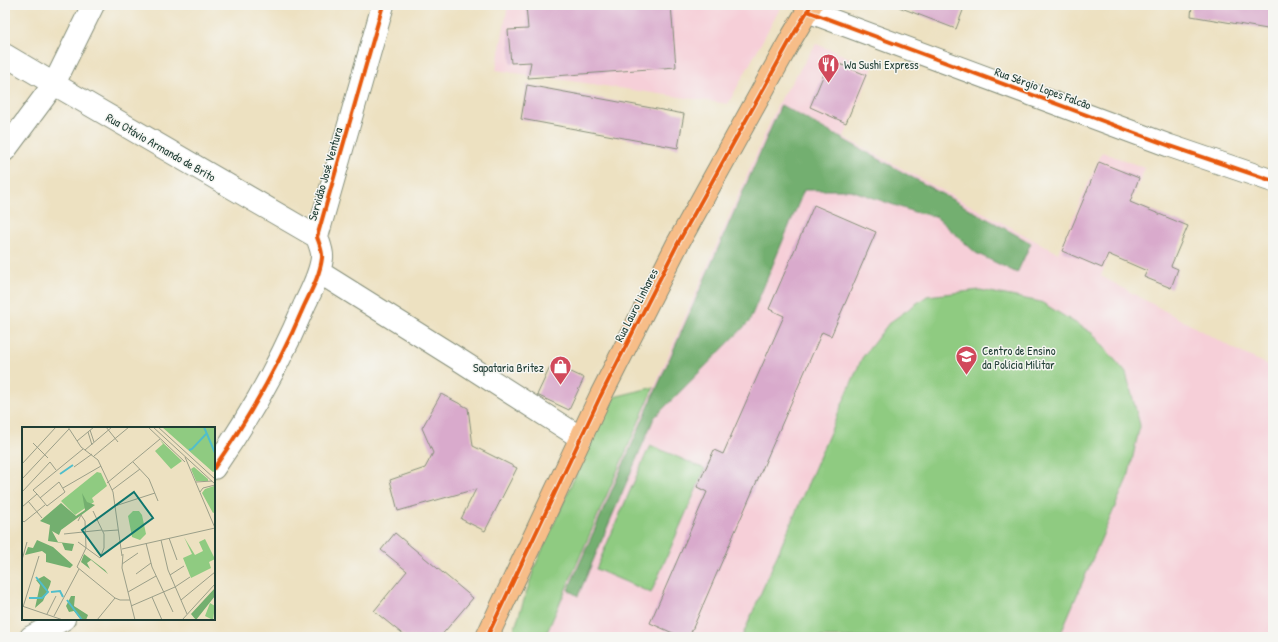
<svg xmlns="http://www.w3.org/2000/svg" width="1278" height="642" viewBox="0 0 1278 642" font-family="'Patrick Hand',sans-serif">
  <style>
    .built { fill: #f6cfd8 }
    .green { fill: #8fcb81; stroke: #57845a }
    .forest { fill: #73af6f; stroke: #497652 }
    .building { fill: #d9aacc }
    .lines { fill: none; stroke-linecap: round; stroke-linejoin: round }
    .minor-casing { stroke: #868f7a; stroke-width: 24 }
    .major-casing { stroke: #868f7a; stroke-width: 24 }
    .minor { stroke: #fff; stroke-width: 22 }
    .major { stroke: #f7bd88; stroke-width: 22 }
    .cycleway-casing { stroke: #f6f6f2; stroke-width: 6 }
    .cycleway { stroke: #e8590c; stroke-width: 4 }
    .labels { text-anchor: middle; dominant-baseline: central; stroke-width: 3; stroke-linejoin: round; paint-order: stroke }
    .poi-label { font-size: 12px; fill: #1f3d34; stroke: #f6f6f2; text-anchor: start }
    .street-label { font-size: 12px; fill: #1f3d34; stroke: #f6f6f2 }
    .inset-river { fill: none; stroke: #51becb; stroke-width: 2 }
    .inset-road { fill: none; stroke: #9b9f89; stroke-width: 1 }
    .view { fill: #0f766e; fill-opacity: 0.15; stroke: #0f766e; stroke-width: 2 }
    .inset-edge { fill: none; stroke: #1f3d34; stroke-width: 2 }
  </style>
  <rect width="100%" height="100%" fill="#f6f6f2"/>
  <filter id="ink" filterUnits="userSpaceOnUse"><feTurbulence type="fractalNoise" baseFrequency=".025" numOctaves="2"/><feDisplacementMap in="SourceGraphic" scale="8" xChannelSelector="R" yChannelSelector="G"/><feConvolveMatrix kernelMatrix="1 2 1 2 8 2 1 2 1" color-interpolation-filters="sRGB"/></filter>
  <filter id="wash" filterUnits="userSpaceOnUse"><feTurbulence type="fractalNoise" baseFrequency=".012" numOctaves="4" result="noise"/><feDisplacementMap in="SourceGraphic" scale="16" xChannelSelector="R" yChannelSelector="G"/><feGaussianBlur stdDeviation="0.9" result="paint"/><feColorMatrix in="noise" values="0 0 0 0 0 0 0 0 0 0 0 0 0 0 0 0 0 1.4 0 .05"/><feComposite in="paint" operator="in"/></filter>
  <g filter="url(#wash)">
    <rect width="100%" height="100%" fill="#ede1c1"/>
    <path class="built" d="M 508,5 L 782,5 L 728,104 L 496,70 Z
      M 816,44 L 873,67 L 844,137 L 1058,253 L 1102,152 L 1145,168 L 1101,276 L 1242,353 L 1273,367 L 1273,637 L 545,637 L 779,102 Z"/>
    <path class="green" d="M 980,290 L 1041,302 L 1092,333 L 1126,373 L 1140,425 L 1129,474 L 1059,637 L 742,637 L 862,358 L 889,323 L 927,296 Z
      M 654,387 L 545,637 L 512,637 L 535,566 L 610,398 Z
      M 650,445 L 705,469 L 651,593 L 596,569 Z"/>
    <path class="forest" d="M 781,105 L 1031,243 L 1017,273 L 976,253 L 935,216 L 914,212 L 851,190 L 804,190 L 749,322 L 654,418 L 578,596 L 568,590 Z"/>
    <g id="blocks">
      <path class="building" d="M 526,5 L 671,5 L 676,67 L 528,78 L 531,62 L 511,63 L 508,30 L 528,29 Z
        M 899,5 L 965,5 L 956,29 L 899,7 Z
        M 1192,5 L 1273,5 L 1273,30 L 1191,16 Z
        M 830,60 L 866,75 L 846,123 L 810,107 Z
        M 527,85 L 684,114 L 678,148 L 521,119 Z
        M 1099,162 L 1139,178 L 1130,202 L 1188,226 L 1171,266 L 1178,269 L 1171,288 L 1144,277 L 1147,271 L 1108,254 L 1102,268 L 1062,251 Z
        M 814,205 L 876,232 L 831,336 L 822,332 L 689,637 L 682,637 L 650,623 L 707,492 L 697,487 L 714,450 L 723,454 L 784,316 L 769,309 Z
        M 552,363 L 584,378 L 569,410 L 537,395 Z
        M 441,394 L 468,408 L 473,446 L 517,468 L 485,531 L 461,519 L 476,489 L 398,511 L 390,480 L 425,468 L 433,453 L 422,428 Z
        M 395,533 L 473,598 L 440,637 L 406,637 L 374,611 L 407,571 L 381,550 Z"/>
    </g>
  </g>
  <g filter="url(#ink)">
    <use href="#blocks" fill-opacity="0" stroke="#868f7a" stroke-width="1"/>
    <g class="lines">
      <defs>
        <path id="minor" d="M 807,11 L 1170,146 L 1273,181
          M 5,55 L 54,84 L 317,237
          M 5,150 L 54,84 L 93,5
          M 319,272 L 461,361 L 581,438
          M 214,468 C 249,418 280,363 304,306 C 311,291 320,275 322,258 C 323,252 319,243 317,237 L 383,5
          M 31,637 L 64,619"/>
        <path id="major" d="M 487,637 L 600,397 L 678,243 L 792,37 L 811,5"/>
      </defs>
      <use href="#minor" class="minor-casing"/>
      <use href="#major" class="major-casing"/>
      <use href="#minor" class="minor"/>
      <use href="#major" class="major"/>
      <defs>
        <path id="cycleway" d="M 807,11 L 1170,146 L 1273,181
          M 214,468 C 249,418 280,363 304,306 C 311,291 320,275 322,258 C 323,252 319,243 317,237 L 383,5
          M 487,637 L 600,397 L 678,243 L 792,37 L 811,5"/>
      </defs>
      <use href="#cycleway" class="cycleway-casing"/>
      <use href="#cycleway" class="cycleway"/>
    </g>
  </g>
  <defs>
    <symbol id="restaurant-pin" viewBox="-11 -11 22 30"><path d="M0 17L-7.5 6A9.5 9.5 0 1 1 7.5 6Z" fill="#d1495b" stroke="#f6f6f2"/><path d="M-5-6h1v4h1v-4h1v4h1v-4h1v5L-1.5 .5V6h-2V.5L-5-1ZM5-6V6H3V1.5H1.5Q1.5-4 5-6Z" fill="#fff"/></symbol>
    <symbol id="university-pin" viewBox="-11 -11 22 30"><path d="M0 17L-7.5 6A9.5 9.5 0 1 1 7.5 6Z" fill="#d1495b" stroke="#f6f6f2"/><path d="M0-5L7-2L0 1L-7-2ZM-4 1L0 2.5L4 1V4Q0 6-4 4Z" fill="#fff"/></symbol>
    <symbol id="shop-pin" viewBox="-11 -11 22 30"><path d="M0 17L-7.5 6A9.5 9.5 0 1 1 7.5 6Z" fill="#d1495b" stroke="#f6f6f2"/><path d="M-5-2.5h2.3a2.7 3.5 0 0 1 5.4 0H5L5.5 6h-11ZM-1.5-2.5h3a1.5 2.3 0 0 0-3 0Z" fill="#fff"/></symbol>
  </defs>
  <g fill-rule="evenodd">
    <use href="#restaurant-pin" x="816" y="52" width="25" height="34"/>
    <use href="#university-pin" x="954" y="344" width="25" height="34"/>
    <use href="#shop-pin" x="548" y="354" width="25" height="34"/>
  </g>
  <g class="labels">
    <g class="poi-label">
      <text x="844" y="64">Wa Sushi Express</text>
      <text x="982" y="350">Centro de Ensino<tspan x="982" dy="14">da Polícia Militar</tspan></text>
      <text x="544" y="367" text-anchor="end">Sapataria Britez</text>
    </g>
    <g class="street-label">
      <text transform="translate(1043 88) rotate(20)">Rua Sérgio Lopes Falcão</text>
      <text transform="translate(161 147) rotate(30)">Rua Otávio Armando de Brito</text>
      <text transform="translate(325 174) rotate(-74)">Servidão José Ventura</text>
      <text transform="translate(636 305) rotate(-63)">Rua Lauro Linhares</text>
    </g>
  </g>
  <g transform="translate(22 427)">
    <rect width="193" height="193" fill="#ede1c1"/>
    <path d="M 140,0 L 193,0 L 193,44 L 191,45 ZM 138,13 L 160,34 L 149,42 L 133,24 L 141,17 ZM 172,40 L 186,52 L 186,54 L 174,54 L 169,42 ZM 75,45 L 79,46 L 85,59 L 70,71 L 72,75 L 53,88 L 39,74 ZM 192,59 L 193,85 L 191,86 L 180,66 L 183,62 ZM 111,84 L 117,84 L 120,88 L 124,107 L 118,113 L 110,110 L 106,89 ZM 162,110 L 173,128 L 181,124 L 177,115 L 183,112 L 193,132 L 187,135 L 189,141 L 169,151 L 161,131 L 170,127 ZM 188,176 L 193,179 L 191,193 L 183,189 Z" fill="#8fcb81"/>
    <path d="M 60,66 L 65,75 L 73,78 L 39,103 L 37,108 L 30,104 L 36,115 L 52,117 L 50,124 L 43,123 L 40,116 L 26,114 L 28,98 L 18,94 L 39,76 L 54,89 L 63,83 ZM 15,113 L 31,120 L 51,138 L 48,141 L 24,135 L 24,127 L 20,124 L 3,128 L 6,120 L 11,121 ZM 62,127 L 83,143 L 86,147 L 69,133 L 65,136 L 68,142 L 59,135 ZM 22,149 L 29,154 L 28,158 L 21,174 L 13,181 L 18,158 L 14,153 ZM 193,161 L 193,169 L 174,193 L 169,187 ZM 49,169 L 53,169 L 52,179 L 66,188 L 64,193 L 59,193 L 52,184 L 47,185 L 44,179 Z" fill="#73af6f"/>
    <path class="inset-river" d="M 182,0 L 193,26M 167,23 L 170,22 L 185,6M 38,47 L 51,38M 29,165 L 38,164 L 41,170M 7,171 L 20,171 L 26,165 L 14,150M 45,173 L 60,193"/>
    <path class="inset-road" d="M 46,0 L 59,20 L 76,33 L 91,65 L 100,129M 84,0 L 96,15M 126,0 L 163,35M 131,0 L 193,57M 136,0 L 193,52M 68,3 L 72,15M 66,5 L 70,18M 55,14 L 72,0M 11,16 L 26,31M 63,23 L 90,0M 72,29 L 107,0M 163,30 L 193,101M 111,35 L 127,52 L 136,74M 0,37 L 34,0M 52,40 L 70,27M 0,52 L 47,2M 174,55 L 190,54M 85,56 L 138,12M 41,61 L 79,39M 90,63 L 118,42M 0,65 L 28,35 L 34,43M 178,65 L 181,61 L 193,58M 18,71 L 37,55 L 43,65 L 25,79 L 15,67 L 11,63 L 61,22M 6,74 L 20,91M 93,79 L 133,66M 0,80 L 15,67M 0,93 L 2,95 L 23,78M 56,94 L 59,88 L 63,94 L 64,121 L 55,140 L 93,171M 81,104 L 96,103M 42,107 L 80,103M 147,111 L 155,133M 139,113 L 146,143 L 165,187M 56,115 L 78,131 L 82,121 L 82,107 L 71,84M 124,116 L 130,140 L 151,185M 100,122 L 193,101M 101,127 L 100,141 L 113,193M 0,133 L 5,115M 100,137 L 116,126M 114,147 L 129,136M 148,148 L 162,139M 106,165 L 134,149M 130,170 L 140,193M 159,173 L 193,145M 0,179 L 41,193M 109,179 L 153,160 L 168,150M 1,180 L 17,129M 25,187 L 34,169M 32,189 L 57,142M 75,193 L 93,171 L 98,173 L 108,173M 160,193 L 193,157"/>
    <path class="view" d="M 112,65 L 131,91 L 79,129 L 60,103 Z"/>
    <rect width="193" height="193" class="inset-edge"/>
  </g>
  <rect width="1278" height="642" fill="none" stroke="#f6f6f2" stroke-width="20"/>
</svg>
